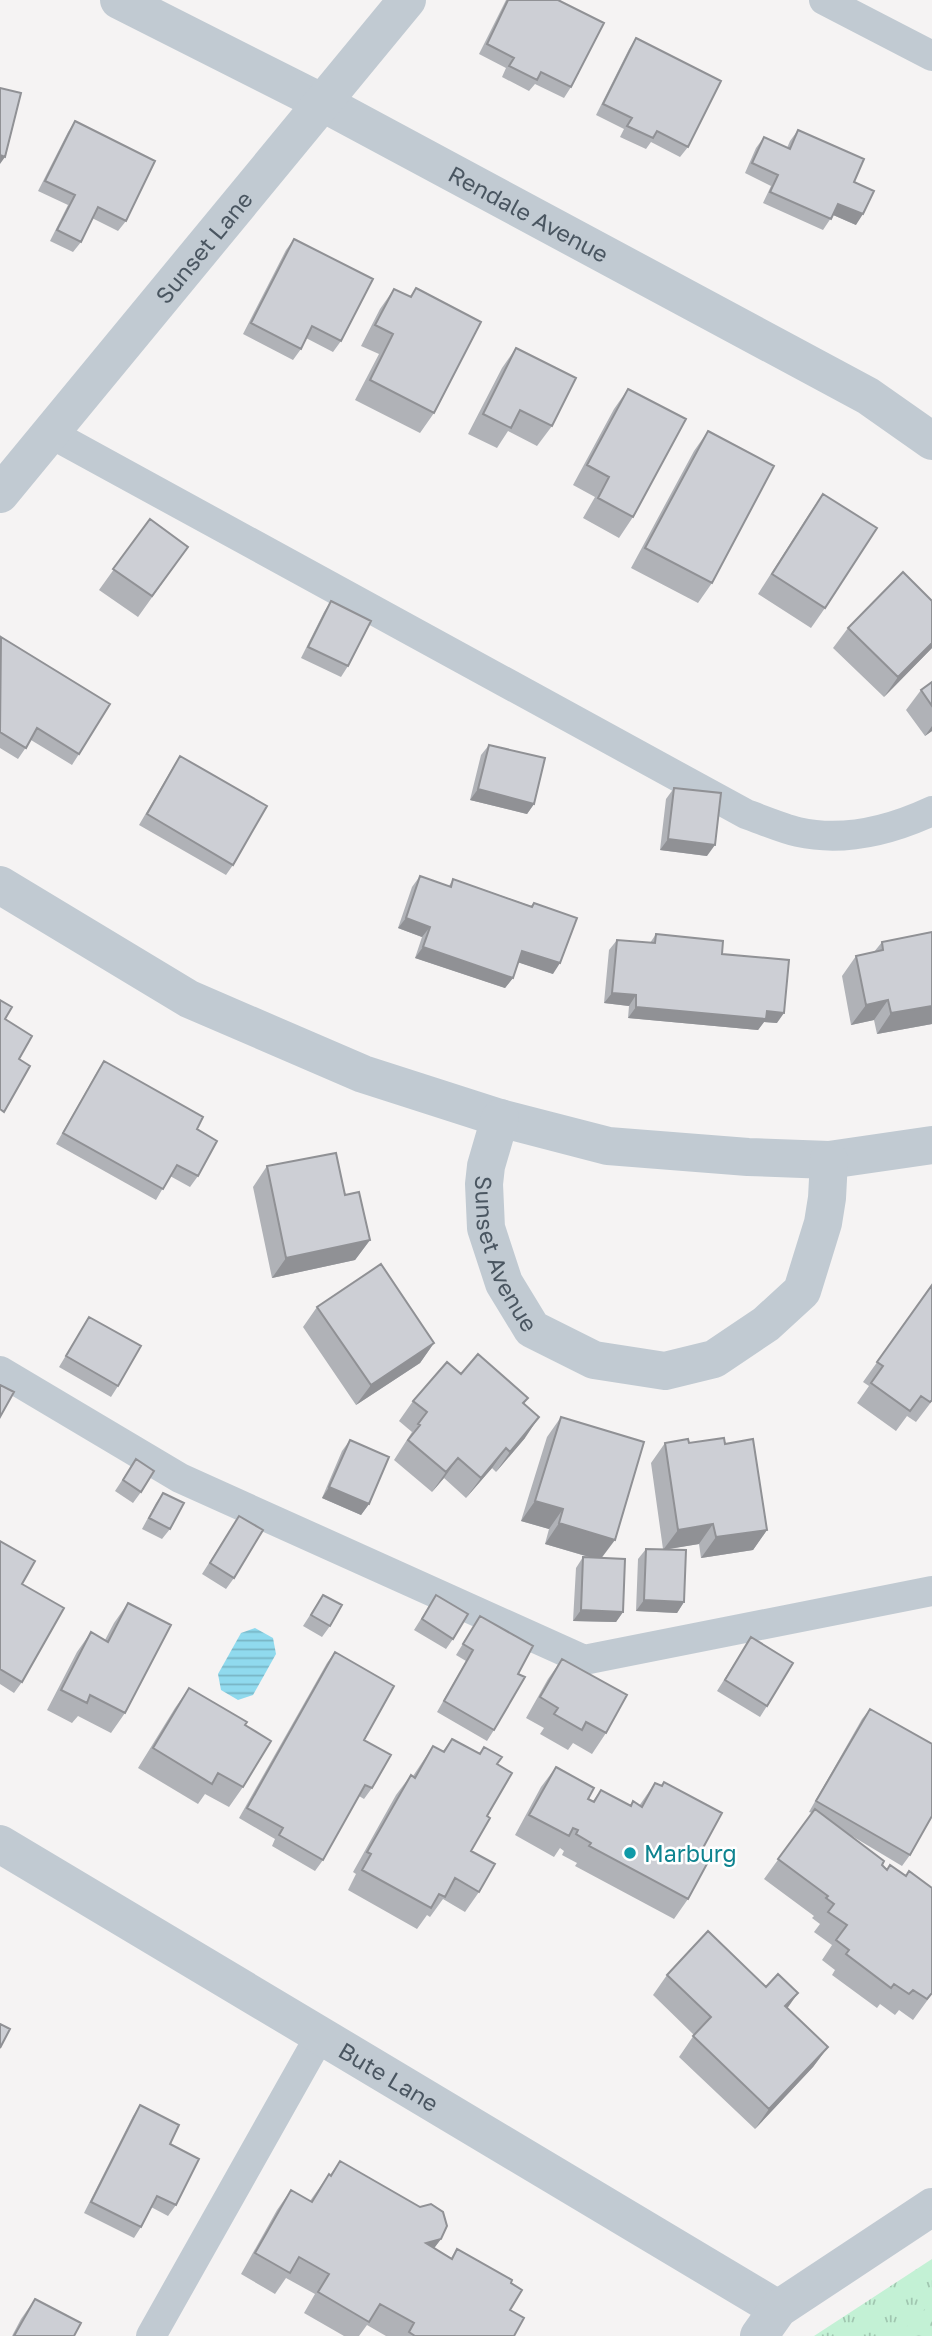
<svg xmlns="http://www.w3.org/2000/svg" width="932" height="2336" viewBox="0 0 932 2336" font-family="'Golos Text',sans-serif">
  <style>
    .grass { fill: url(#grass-tufts) }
    .forest { fill: url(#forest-crowns) }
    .water { fill: url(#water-rules) }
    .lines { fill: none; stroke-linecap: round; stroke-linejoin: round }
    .service { stroke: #c1cad2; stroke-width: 30 }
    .minor { stroke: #c1cad2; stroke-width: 38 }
    .wall { fill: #b0b2b7 }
    .shaded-wall { fill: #909195 }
    .building { fill: #cdcfd5; stroke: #909195; stroke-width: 2 }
    .culture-dot { fill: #0f9aa8; stroke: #fff; stroke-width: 2.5 }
    .labels { text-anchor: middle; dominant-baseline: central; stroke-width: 5; stroke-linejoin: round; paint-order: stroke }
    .street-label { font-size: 23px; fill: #4a5661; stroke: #fff }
    .culture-label { font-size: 23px; fill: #0d838f; stroke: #fff; text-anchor: start }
  </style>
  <defs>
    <pattern id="grass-tufts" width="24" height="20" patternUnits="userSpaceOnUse" patternTransform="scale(1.75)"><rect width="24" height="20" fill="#c3f1d5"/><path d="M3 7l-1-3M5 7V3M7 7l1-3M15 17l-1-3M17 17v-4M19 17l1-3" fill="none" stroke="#a0c6b0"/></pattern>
    <pattern id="forest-crowns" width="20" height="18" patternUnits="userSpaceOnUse" patternTransform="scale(1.75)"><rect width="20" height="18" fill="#c3f1d5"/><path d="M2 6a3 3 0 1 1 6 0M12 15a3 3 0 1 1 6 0" fill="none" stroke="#a0c6b0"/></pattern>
    <pattern id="water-rules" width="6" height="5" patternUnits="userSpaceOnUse" patternTransform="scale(1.75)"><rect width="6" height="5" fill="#90daee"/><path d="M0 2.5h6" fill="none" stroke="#78b4c4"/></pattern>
  </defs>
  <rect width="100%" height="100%" fill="#f5f3f3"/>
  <path class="grass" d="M 932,2259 L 932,2336 L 814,2336 Z"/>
  <path class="forest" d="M 932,2302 L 932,2336 L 897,2336 Z"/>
  <path class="water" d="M 255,1628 L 273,1638 L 276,1654 L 253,1695 L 238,1700 L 221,1690 L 218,1674 L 241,1633 Z"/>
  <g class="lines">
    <path class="service" d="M 824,0 L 932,56
      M 50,433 L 746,814 C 763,820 781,828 798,832 C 843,842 891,830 932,811
      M 0,1371 L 180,1478 L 584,1660 L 932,1591
      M 151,2336 L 320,2036"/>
    <g class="minor">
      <path id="s1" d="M 119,0 L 323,103 L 868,396 L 932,441"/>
      <path id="s2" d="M 0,494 L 407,0"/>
      <path d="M 0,885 L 189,999 L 363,1074 L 500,1118 L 608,1146 L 748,1157 L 829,1160 L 932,1145"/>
      <path id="s3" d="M 500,1118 L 486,1166 L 484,1184 L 486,1228 L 504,1283 L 532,1329 L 594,1360 L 665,1371 L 714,1359 L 766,1324 L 802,1291 L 823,1223 L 827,1198 L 829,1160"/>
      <path id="s4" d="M 0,1844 L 778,2309"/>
      <path d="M 759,2336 L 778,2309 L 932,2207"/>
    </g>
  </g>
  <path class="wall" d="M 506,0 L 558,0 L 571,87 L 564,98 L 535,84 L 529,91 L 502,77 L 506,68 L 479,54 Z
    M 636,38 L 688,147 L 680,157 L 651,142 L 646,149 L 620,137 L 624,129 L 596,115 L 629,49 Z
    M 75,121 L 126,221 L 118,231 L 92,218 L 81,242 L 73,252 L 50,241 L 68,205 L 38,191 L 68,132 Z
    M 798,130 L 854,182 L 856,225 L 833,215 L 823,230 L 763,203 L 771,186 L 745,173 L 756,148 L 764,137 L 787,148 L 790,141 Z
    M 294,239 L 341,341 L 333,352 L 306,338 L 301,349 L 293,360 L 243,334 L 286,250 Z
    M 416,288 L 434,413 L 420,433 L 355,400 L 379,354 L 361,346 L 380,309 L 394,289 L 410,297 Z
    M 516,348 L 552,426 L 537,446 L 508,431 L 497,448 L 468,434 L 502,368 Z
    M 628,389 L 633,517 L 619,538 L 583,518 L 595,497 L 573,485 L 614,409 Z
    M 708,431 L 712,583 L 698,603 L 631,568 L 694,451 Z
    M 823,494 L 825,608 L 811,628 L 758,594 L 809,514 Z
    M 150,519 L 188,547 L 138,617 L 99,590 Z
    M 331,601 L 348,666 L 341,677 L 301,658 L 324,612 Z
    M 848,628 L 932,648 L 884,697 L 833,648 Z
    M 0,639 L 79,754 L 72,765 L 31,740 L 18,759 L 0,748 Z
    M 932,682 L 932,731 L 925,736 L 906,710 L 921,690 Z
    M 489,745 L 534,804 L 527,814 L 470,800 L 481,755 Z
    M 180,756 L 233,865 L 226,875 L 139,825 L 173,767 Z
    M 674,788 L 707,856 L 660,850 L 666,799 Z
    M 420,876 L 449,886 L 453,879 L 531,906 L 534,903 L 553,974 L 518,962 L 513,978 L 505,988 L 415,958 L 422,937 L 398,928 L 412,887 Z
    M 656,934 L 722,954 L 777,1023 L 764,1022 L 758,1030 L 628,1018 L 629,1006 L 604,1003 L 609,950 L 617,940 L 650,943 Z
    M 882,942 L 932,1024 L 877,1034 L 874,1020 L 851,1025 L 842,976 L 856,956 L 874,952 Z
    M 104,1061 L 197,1129 L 198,1176 L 190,1187 L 170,1176 L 156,1200 L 56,1144 L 97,1072 Z
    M 267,1166 L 345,1195 L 370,1240 L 355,1260 L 272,1278 L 253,1187 Z
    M 932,1285 L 932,1401 L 916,1422 L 907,1416 L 896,1431 L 857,1403 L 869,1386 L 863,1382 Z
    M 317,1307 L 434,1343 L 420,1363 L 356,1405 L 303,1327 Z
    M 89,1317 L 118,1386 L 111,1397 L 59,1367 Z
    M 461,1374 L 528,1398 L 524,1404 L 525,1438 L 496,1472 L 492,1468 L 466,1498 L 444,1478 L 432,1492 L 394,1460 L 412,1432 L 399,1421 L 413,1401 Z
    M 561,1417 L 602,1558 L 623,1612 L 616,1622 L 573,1621 L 576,1568 L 583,1557 L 592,1558 L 545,1544 L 549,1529 L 521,1521 L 547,1437 Z
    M 350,1440 L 369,1504 L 361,1515 L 322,1498 L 342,1451 Z
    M 665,1443 L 725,1444 L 767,1530 L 753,1550 L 701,1558 L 699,1544 L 667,1549 L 684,1602 L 677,1613 L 636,1611 L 638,1559 L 646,1549 L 663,1549 L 651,1463 Z
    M 136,1459 L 141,1492 L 133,1503 L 115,1491 Z
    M 163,1493 L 170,1529 L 162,1539 L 142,1529 L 156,1503 Z
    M 239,1516 L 234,1578 L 226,1589 L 202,1574 Z
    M 0,1541 L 22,1584 L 22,1682 L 14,1693 L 0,1684 Z
    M 323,1595 L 330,1626 L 322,1637 L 303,1626 Z
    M 436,1595 L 453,1639 L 446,1649 L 414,1630 Z
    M 128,1603 L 125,1713 L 111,1733 L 78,1716 L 72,1723 L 47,1710 L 77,1652 L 91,1632 L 105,1640 L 114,1623 Z
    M 480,1616 L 518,1674 L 494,1730 L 487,1741 L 437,1712 L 466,1661 L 456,1655 Z
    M 751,1637 L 767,1706 L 760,1717 L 717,1691 Z
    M 335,1652 L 364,1740 L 372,1788 L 364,1799 L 359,1796 L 323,1860 L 315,1871 L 272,1846 L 275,1839 L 239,1818 L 327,1663 Z
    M 562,1659 L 606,1733 L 592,1754 L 573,1743 L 568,1750 L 540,1734 L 544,1728 L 526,1718 L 548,1679 Z
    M 189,1688 L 243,1787 L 229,1807 L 205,1794 L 198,1804 L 138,1768 L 175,1708 Z
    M 870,1709 L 910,1855 L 902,1866 L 852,1836 L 882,1865 L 932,1994 L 913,2020 L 899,2010 L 895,2015 L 880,2004 L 877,2008 L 832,1975 L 835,1970 L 822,1960 L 832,1945 L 814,1932 L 820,1924 L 812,1918 L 814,1916 L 764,1879 L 812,1813 L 809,1812 L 862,1719 Z
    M 452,1739 L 479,1754 L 484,1747 L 497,1764 L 487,1816 L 471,1851 L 479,1892 L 465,1912 L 443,1899 L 430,1917 L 427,1915 L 417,1929 L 348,1890 L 356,1874 L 353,1872 L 396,1795 L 411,1775 L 413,1776 L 433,1746 L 443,1751 Z
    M 556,1767 L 588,1799 L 593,1801 L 601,1790 L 630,1806 L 633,1801 L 639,1806 L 655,1783 L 698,1857 L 688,1899 L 674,1919 L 575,1866 L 577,1863 L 562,1855 L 564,1851 L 560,1848 L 554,1857 L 515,1835 L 541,1787 Z
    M 667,1975 L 787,2008 L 828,2047 L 813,2067 L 755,2129 L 679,2057 L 694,2035 L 653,1995 Z
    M 140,2105 L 170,2144 L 176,2205 L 168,2216 L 151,2207 L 141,2227 L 134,2238 L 84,2213 L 133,2116 Z
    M 340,2161 L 441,2239 L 434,2248 L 451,2258 L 457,2249 L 511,2283 L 510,2310 L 514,2336 L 386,2336 L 367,2325 L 359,2336 L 344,2336 L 304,2313 L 315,2294 L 286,2278 L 275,2294 L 241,2274 L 277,2210 L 291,2190 L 310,2201 L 329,2174 L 330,2175 Z
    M 35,2299 L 74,2336 L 12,2336 L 21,2319 Z"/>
  <path class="shaded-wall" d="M 0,155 L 5,157 L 0,164 Z
    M 838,204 L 863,214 L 856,225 L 831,214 Z
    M 932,643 L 932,648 L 884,697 L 898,677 Z
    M 932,726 L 932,731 L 925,736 Z
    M 478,789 L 534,804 L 527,814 L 470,800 Z
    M 668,839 L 715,845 L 707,856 L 660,850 Z
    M 406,918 L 430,927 L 422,937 L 398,928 Z
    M 423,947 L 513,978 L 505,988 L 415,958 Z
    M 522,951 L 560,963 L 553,974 L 514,961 Z
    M 612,993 L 636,995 L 629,1006 L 604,1003 Z
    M 888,1000 L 874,1020 L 851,1025 L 866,1005 Z
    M 932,1006 L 932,1024 L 877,1034 L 891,1013 Z
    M 636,1007 L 767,1011 L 784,1013 L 777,1023 L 764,1022 L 758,1030 L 628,1018 Z
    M 370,1240 L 355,1260 L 272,1278 L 286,1258 Z
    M 434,1343 L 420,1363 L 356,1405 L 371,1385 Z
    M 539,1417 L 525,1438 L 496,1472 L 510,1452 Z
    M 506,1448 L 492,1468 L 466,1498 L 481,1478 Z
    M 458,1458 L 444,1478 L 432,1492 L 446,1472 Z
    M 329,1487 L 369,1504 L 361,1515 L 322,1498 Z
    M 535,1501 L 563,1509 L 549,1529 L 521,1521 Z
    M 559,1523 L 615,1540 L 600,1560 L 545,1544 Z
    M 713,1524 L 699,1544 L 663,1550 L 678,1530 Z
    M 767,1530 L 753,1550 L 701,1558 L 716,1537 Z
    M 644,1600 L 684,1602 L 677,1613 L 636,1611 Z
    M 581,1610 L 623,1612 L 616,1622 L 573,1621 Z
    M 798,1993 L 784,2013 L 785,2006 Z
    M 828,2047 L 813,2067 L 755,2129 L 769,2109 Z
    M 441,2239 L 426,2259 L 426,2243 Z"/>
  <path class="building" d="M 508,0 L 558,0 L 604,23 L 571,87 L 541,72 L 537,80 L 509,66 L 514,58 L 487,44 Z
    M 636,38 L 721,81 L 688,147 L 657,131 L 653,138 L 627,126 L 632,118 L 603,104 Z
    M 0,88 L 21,93 L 5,157 L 0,155 Z
    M 75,121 L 155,161 L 126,221 L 98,207 L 81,242 L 57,230 L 75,195 L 45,181 Z
    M 798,130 L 864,159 L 854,182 L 874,191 L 863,214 L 838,204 L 831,219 L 770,192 L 778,175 L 752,163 L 764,137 L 790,149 Z
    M 294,239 L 373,279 L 341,341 L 312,326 L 301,349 L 251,323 Z
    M 416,288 L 481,322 L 434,413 L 370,380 L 393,334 L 375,325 L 394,289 L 411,297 Z
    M 516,348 L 576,378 L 552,426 L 520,410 L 511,428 L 483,414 Z
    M 628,389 L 686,419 L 633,517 L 598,498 L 609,477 L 587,465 Z
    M 708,431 L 774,466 L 712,583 L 645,548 Z
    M 823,494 L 877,528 L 825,608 L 772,574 Z
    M 150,519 L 188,547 L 152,596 L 113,569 Z
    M 903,572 L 932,601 L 932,643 L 898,677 L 848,628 Z
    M 331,601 L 371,621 L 348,666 L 308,647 Z
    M 1,637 L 110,704 L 79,754 L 37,728 L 26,748 L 0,732 Z
    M 932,682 L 932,706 L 921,690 Z
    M 489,745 L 545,758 L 534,804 L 478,789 Z
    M 180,756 L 267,806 L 233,865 L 147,814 Z
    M 674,788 L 721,793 L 715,845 L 668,839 Z
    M 420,876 L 451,887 L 453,879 L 532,907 L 534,903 L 577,918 L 560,963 L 522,951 L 513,978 L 423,947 L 430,927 L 406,918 Z
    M 932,932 L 932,1006 L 891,1013 L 888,1000 L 866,1005 L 856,956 L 883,950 L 882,942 Z
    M 656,934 L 723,941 L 722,954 L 789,960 L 784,1013 L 767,1011 L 766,1019 L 636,1007 L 636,995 L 612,993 L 617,940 L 655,943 Z
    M 0,1000 L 12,1007 L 5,1019 L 32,1036 L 19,1059 L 30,1066 L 4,1112 L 0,1109 Z
    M 104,1061 L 203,1117 L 197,1129 L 217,1141 L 198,1176 L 177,1165 L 163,1189 L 63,1133 Z
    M 336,1153 L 345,1195 L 359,1192 L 370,1240 L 286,1258 L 267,1166 Z
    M 381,1264 L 434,1343 L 371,1385 L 317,1307 Z
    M 932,1285 L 932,1400 L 930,1402 L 921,1396 L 910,1411 L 871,1383 L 883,1366 L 877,1362 Z
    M 89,1317 L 141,1346 L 118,1386 L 66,1356 Z
    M 478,1354 L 528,1398 L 523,1403 L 539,1417 L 510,1452 L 506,1448 L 481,1478 L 458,1458 L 446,1472 L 408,1440 L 420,1425 L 418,1424 L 427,1412 L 413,1401 L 447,1362 L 461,1374 Z
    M 0,1385 L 14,1392 L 0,1417 Z
    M 561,1417 L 644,1442 L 615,1540 L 559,1523 L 563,1509 L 535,1501 Z
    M 724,1438 L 725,1444 L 753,1439 L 767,1530 L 716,1537 L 713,1524 L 678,1530 L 665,1443 L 688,1439 L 689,1443 Z
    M 350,1440 L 389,1457 L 369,1504 L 329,1487 Z
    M 136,1459 L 154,1471 L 141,1492 L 123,1480 Z
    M 163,1493 L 184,1503 L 170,1529 L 149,1518 Z
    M 239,1516 L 263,1530 L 234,1578 L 210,1563 Z
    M 0,1541 L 35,1561 L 22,1584 L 64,1608 L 22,1682 L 0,1669 Z
    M 646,1549 L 686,1550 L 684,1602 L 644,1600 Z
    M 583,1557 L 625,1559 L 623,1612 L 581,1610 Z
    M 323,1595 L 342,1605 L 330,1626 L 311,1615 Z
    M 436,1595 L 468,1614 L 453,1639 L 422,1619 Z
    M 128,1603 L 171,1625 L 125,1713 L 90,1695 L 87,1703 L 61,1690 L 91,1632 L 108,1642 Z
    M 480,1616 L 533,1646 L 518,1674 L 525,1677 L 494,1730 L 444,1701 L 473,1650 L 463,1644 Z
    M 751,1637 L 793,1663 L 767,1706 L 725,1680 Z
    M 335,1652 L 394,1686 L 364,1740 L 391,1755 L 372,1788 L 365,1785 L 323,1860 L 279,1835 L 283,1828 L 247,1808 Z
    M 562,1659 L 627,1695 L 606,1733 L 586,1722 L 582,1730 L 554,1714 L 558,1708 L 540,1697 Z
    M 189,1688 L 247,1722 L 245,1725 L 271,1741 L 243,1787 L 218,1773 L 212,1784 L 153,1748 Z
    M 870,1709 L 932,1744 L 932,1816 L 910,1855 L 816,1801 Z
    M 452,1739 L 480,1754 L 484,1747 L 502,1757 L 497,1764 L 512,1773 L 487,1816 L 490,1818 L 471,1851 L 495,1864 L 479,1892 L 455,1878 L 445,1897 L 439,1894 L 431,1908 L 362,1870 L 371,1854 L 367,1852 L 411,1775 L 415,1778 L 433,1746 L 444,1752 Z
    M 556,1767 L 594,1788 L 588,1799 L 594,1802 L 601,1790 L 631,1806 L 633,1801 L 642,1807 L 655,1783 L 662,1786 L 664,1782 L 722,1813 L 698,1857 L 708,1862 L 688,1899 L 589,1846 L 591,1843 L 576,1834 L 578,1830 L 573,1828 L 569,1836 L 529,1815 Z
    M 815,1809 L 884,1861 L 882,1865 L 887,1870 L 890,1865 L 906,1876 L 909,1871 L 932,1888 L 932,1993 L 927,1999 L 913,1990 L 909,1994 L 894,1984 L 891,1988 L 846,1954 L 849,1950 L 836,1940 L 847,1925 L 828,1912 L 834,1904 L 826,1898 L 828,1896 L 778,1859 Z
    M 708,1931 L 766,1987 L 778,1974 L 798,1993 L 785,2006 L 828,2047 L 769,2109 L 693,2036 L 711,2017 L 667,1975 Z
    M 0,2024 L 10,2029 L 0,2048 Z
    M 140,2105 L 179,2125 L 170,2144 L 199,2159 L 176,2205 L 157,2196 L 141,2227 L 91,2202 Z
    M 340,2161 L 420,2207 L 431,2204 L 443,2212 L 447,2226 L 441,2239 L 426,2243 L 452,2259 L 457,2249 L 512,2280 L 511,2283 L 522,2290 L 510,2310 L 524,2318 L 514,2336 L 415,2336 L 409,2332 L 414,2323 L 380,2304 L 369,2322 L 318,2292 L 329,2274 L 299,2257 L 290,2273 L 255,2253 L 291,2190 L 312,2202 L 329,2174 L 331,2176 Z
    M 35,2299 L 81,2323 L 74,2336 L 14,2336 Z"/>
  <circle class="culture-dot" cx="630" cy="1853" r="7"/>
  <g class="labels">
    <g class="street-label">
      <text stroke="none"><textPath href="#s1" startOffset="462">Rendale Avenue</textPath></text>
      <text stroke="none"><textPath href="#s2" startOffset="320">Sunset Lane</textPath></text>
      <text stroke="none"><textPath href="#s3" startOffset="142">Sunset Avenue</textPath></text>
      <text stroke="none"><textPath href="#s4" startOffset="453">Bute Lane</textPath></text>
    </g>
    <g class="culture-label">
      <text x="644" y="1853">Marburg</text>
    </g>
  </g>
</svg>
